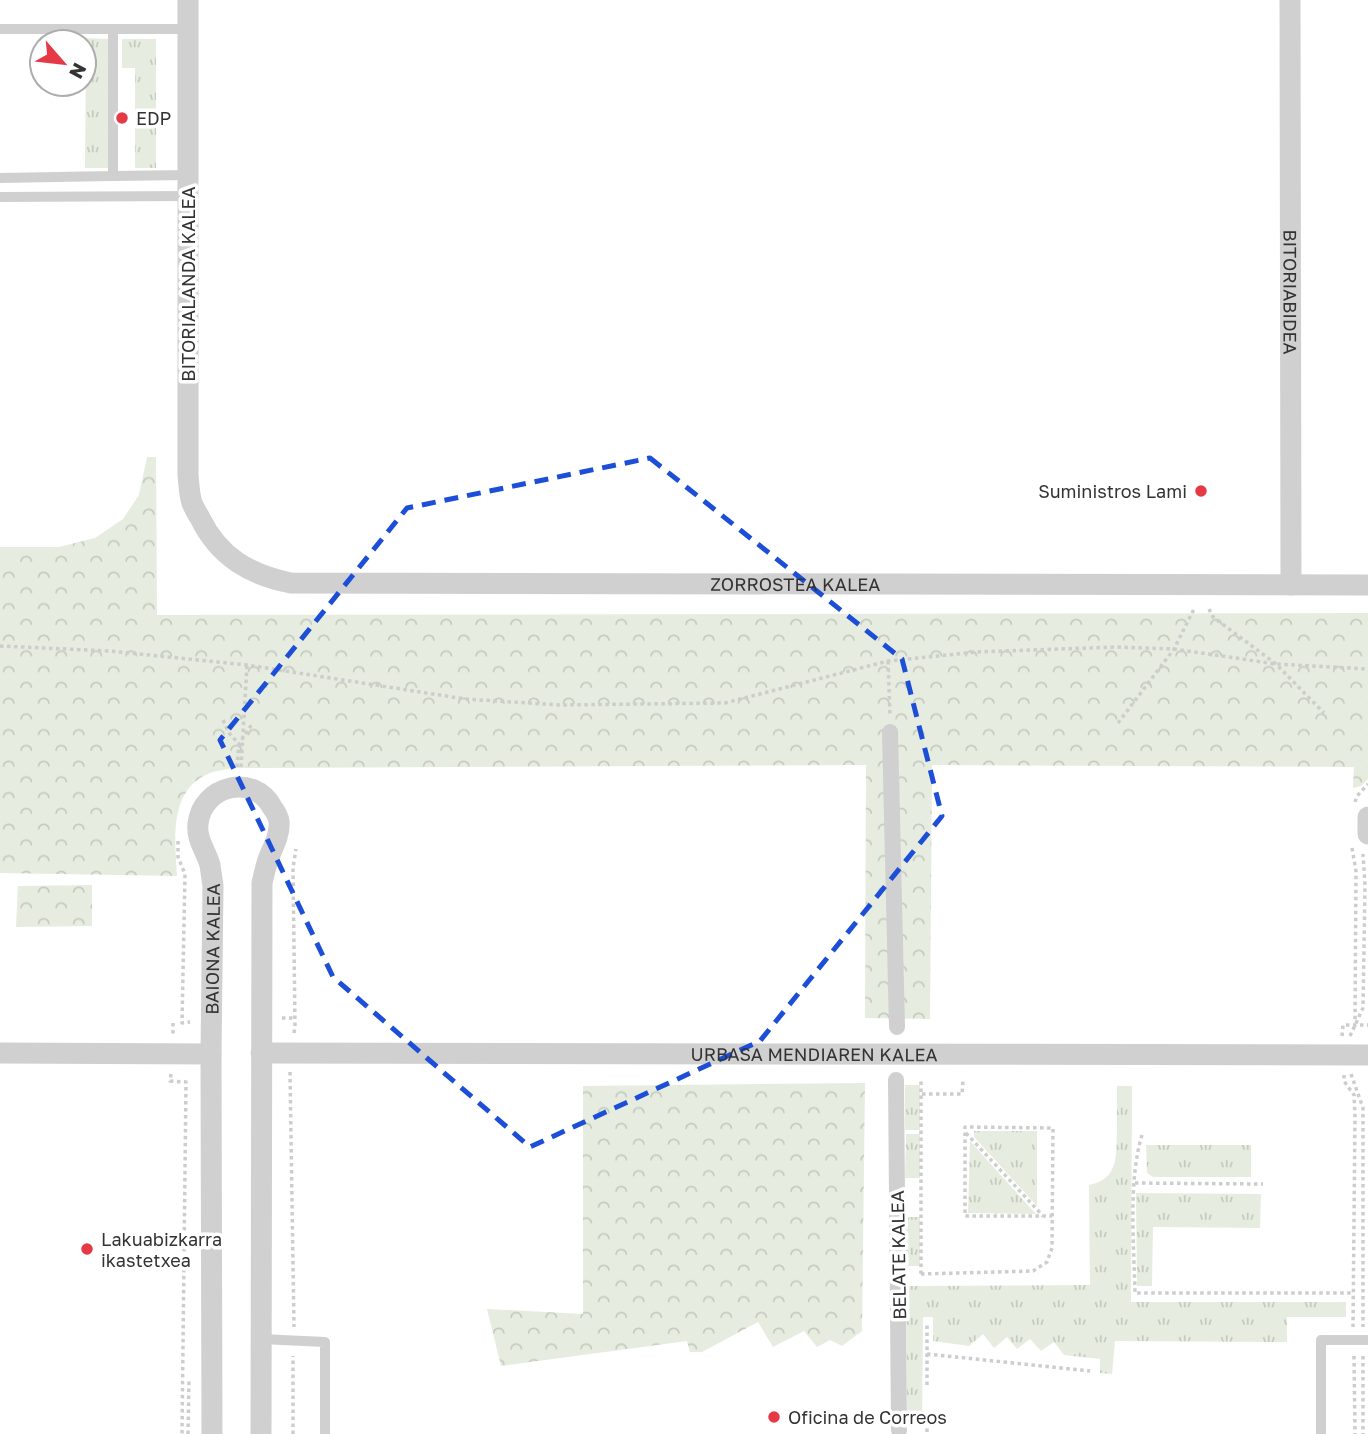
<svg xmlns="http://www.w3.org/2000/svg" width="1368" height="1434" viewBox="0 0 1368 1434" font-family="'Golos Text',sans-serif">
  <style>
    .grass { fill: url(#grass-tufts) }
    .forest { fill: url(#forest-crowns) }
    .lines { fill: none; stroke-linecap: round; stroke-linejoin: round }
    .path { stroke: #cdcdcd; stroke-width: 3.5; stroke-dasharray: 3.5 3.5; stroke-linecap: butt }
    .service { stroke: #d0d0d0; stroke-width: 10 }
    .pedestrian { stroke: #d0d0d0; stroke-width: 16 }
    .minor { stroke: #d0d0d0; stroke-width: 21 }
    .marked { fill: none; stroke: #1d4ed8; stroke-width: 5; stroke-dasharray: 14 9; stroke-linejoin: round }
    .poi-dot { fill: #e63946; stroke: #fff; stroke-width: 2.5 }
    .labels { text-anchor: middle; dominant-baseline: central; stroke-width: 7; stroke-linejoin: round; paint-order: stroke }
    .poi-label { font-size: 18px; fill: #333; stroke: #fff; text-anchor: start }
    .street-label { font-size: 18px; fill: #333; stroke: #fff }
  </style>
  <defs>
    <pattern id="grass-tufts" width="24" height="20" patternUnits="userSpaceOnUse" patternTransform="scale(1.75)"><rect width="24" height="20" fill="#e6ecdf"/><path d="M3 7l-1-3M5 7V3M7 7l1-3M15 17l-1-3M17 17v-4M19 17l1-3" fill="none" stroke="#c6cbc0"/></pattern>
    <pattern id="forest-crowns" width="20" height="18" patternUnits="userSpaceOnUse" patternTransform="scale(1.75)"><rect width="20" height="18" fill="#e6ecdf"/><path d="M2 6a3 3 0 1 1 6 0M12 15a3 3 0 1 1 6 0" fill="none" stroke="#c6cbc0"/></pattern>
  </defs>
  <rect width="100%" height="100%" fill="#fff"/>
  <path class="grass" d="M 86,38 L 109,39 L 109,168 L 85,168 Z
    M 122,39 L 156,39 L 156,168 L 135,168 L 135,68 L 122,68 Z
    M 905,1085 L 920,1085 L 920,1130 L 905,1130 Z
    M 1117,1086 L 1132,1086 L 1131,1302 L 1346,1302 L 1346,1317 L 1287,1317 L 1287,1342 L 1115,1341 L 1112,1374 L 1100,1373 L 1100,1359 L 1064,1355 L 1054,1342 L 1041,1351 L 1030,1339 L 1017,1349 L 1007,1337 L 994,1348 L 983,1334 L 969,1346 L 933,1341 L 933,1317 L 923,1317 L 922,1425 L 907,1423 L 906,1286 L 1090,1285 L 1089,1185 C 1119,1179 1116,1156 1117,1131 C 1117,1116 1117,1101 1117,1086 Z
    M 974,1131 L 1037,1131 L 1037,1206 L 974,1137 Z
    M 906,1134 L 920,1134 L 920,1178 L 905,1178 Z
    M 970,1141 L 1036,1214 L 968,1213 Z
    M 1146,1145 L 1251,1145 L 1251,1177 L 1153,1177 L 1147,1173 Z
    M 1136,1193 L 1261,1194 L 1260,1228 L 1153,1227 L 1152,1286 L 1137,1286 Z
    M 906,1217 L 920,1217 L 920,1266 L 906,1266 Z"/>
  <path class="forest" d="M 147,457 L 156,457 L 157,615 L 1368,613 L 1368,779 L 1361,786 L 1353,788 L 1354,767 L 932,765 L 930,1019 L 865,1018 L 866,765 L 232,768 C 225,770 217,770 210,773 C 168,790 175,839 177,876 L 0,873 L 0,547 L 59,547 L 95,538 L 123,519 L 139,495 Z
    M 92,885 L 92,926 L 16,927 L 18,886 Z
    M 865,1083 L 862,1331 L 842,1346 L 830,1340 L 817,1347 L 804,1331 L 773,1347 L 758,1322 L 702,1352 L 690,1352 L 687,1341 L 501,1366 L 487,1309 L 583,1314 L 583,1086 Z"/>
  <g class="lines">
    <path class="path" d="M 1209,609 L 1213,617 L 1276,664 L 1324,713
      M 0,646 L 110,651 L 247,665 L 465,699 L 560,705 L 725,703 L 888,661 L 977,652 L 1115,647 L 1174,649 L 1276,664 L 1368,669
      M 888,661 L 890,715
      M 223,720 L 229,733 L 239,744
      M 1118,723 L 1174,649 L 1194,609
      M 237,767 L 239,744 L 252,724
      M 241,767 L 247,665
      M 1355,802 L 1357,796 L 1368,784
      M 178,841 L 178,857 L 185,874 L 182,1023 L 190,1022
      M 1352,848 L 1356,871 L 1355,1022
      M 282,1018 L 295,1018
      M 173,1023 L 173,1035
      M 294,1033 L 295,1026 L 293,868 L 296,849
      M 1342,1036 L 1343,1025 L 1368,1025
      M 1350,1036 L 1363,1008 L 1365,885 L 1363,854
      M 290,1072 L 294,1327
      M 171,1074 L 170,1081 L 186,1082 L 182,1434
      M 1351,1074 L 1363,1108 L 1363,1327
      M 1344,1075 L 1344,1081 L 1354,1095 L 1355,1117 L 1353,1327
      M 922,1094 L 962,1094 L 963,1080
      M 966,1133 L 1043,1216
      M 1142,1135 C 1128,1181 1134,1245 1135,1293 L 1354,1293
      M 1135,1183 L 1263,1184
      M 921,1274 L 1033,1271 L 1047,1262 L 1052,1248 L 1053,1128 L 965,1127 L 965,1216 L 1052,1216
      M 921,1274 L 921,1080
      M 927,1354 L 1090,1371
      M 1354,1356 L 1355,1434
      M 1363,1356 L 1363,1434
      M 927,1385 L 927,1322
      M 927,1432 L 927,1425
      M 188,1434 L 189,1380
      M 293,1434 L 293,1356"/>
    <path class="service" d="M 0,29 L 113,29
      M 188,29 L 113,29 L 113,176 L 188,175
      M 0,178 L 113,176
      M 0,197 L 188,196
      M 261,1339 L 325,1342 L 325,1434
      M 1321,1434 L 1321,1340 L 1368,1340"/>
    <path class="pedestrian" d="M 890,732 L 897,1027
      M 896,1080 L 899,1430"/>
    <g class="minor">
      <path id="s1" d="M 188,0 L 188,475 C 189,484 189,494 192,503 C 194,508 197,513 200,518 C 219,557 250,575 291,583 L 1368,585"/>
      <path id="s2" d="M 1290,0 L 1291,585"/>
      <path d="M 1368,817 L 1368,834"/>
      <path d="M 0,1053 L 211,1054"/>
      <path id="s3" d="M 261,1053 L 1368,1055"/>
      <path id="s4" d="M 212,1434 L 211,1054 L 213,886 C 212,879 211,872 210,865 C 206,851 196,839 198,824 C 202,785 254,773 272,807 C 275,811 278,816 279,821 C 280,835 274,845 269,857 C 266,865 264,874 262,883 L 261,1434"/>
    </g>
  </g>
  <path class="marked" d="M 650,458 L 902,659 L 942,816 L 760,1041 L 530,1147 L 333,977 L 220,740 L 407,508 Z"/>
  <g class="poi-dot">
    <circle cx="122" cy="118" r="7"/>
    <circle cx="1201" cy="491" r="7"/>
    <circle cx="87" cy="1249" r="7"/>
    <circle cx="774" cy="1417" r="7"/>
  </g>
  <g class="labels">
    <g class="poi-label">
      <text x="136" y="118">EDP</text>
      <text x="1187" y="491" text-anchor="end">Suministros Lami</text>
      <text x="101" y="1239">Lakuabizkarra<tspan x="101" dy="21">ikastetxea</tspan></text>
      <text x="788" y="1417">Oficina de Correos</text>
    </g>
    <g class="street-label">
      <text transform="translate(188 284) rotate(-90)">BITORIALANDA KALEA</text>
      <text stroke="none"><textPath href="#s2" startOffset="292">BITORIABIDEA</textPath></text>
      <text stroke="none"><textPath href="#s1" startOffset="1141">ZORROSTEA KALEA</textPath></text>
      <text stroke="none"><textPath href="#s4" startOffset="485">BAIONA KALEA</textPath></text>
      <text stroke="none"><textPath href="#s3" startOffset="553">URBASA MENDIAREN KALEA</textPath></text>
      <text transform="translate(898 1255) rotate(-91)">BELATE KALEA</text>
    </g>
  </g>
  <g transform="translate(63 63) rotate(118)"><circle r="33" fill="#ffffff" stroke="#adadad" stroke-width="2"/>
  <path d="M0-5L12 26L0 18L-12 26Z" fill="#e63946"/>
  <text y="-10" font-size="19" font-weight="bold" text-anchor="middle" fill="#333333">N</text>
  </g>
</svg>
